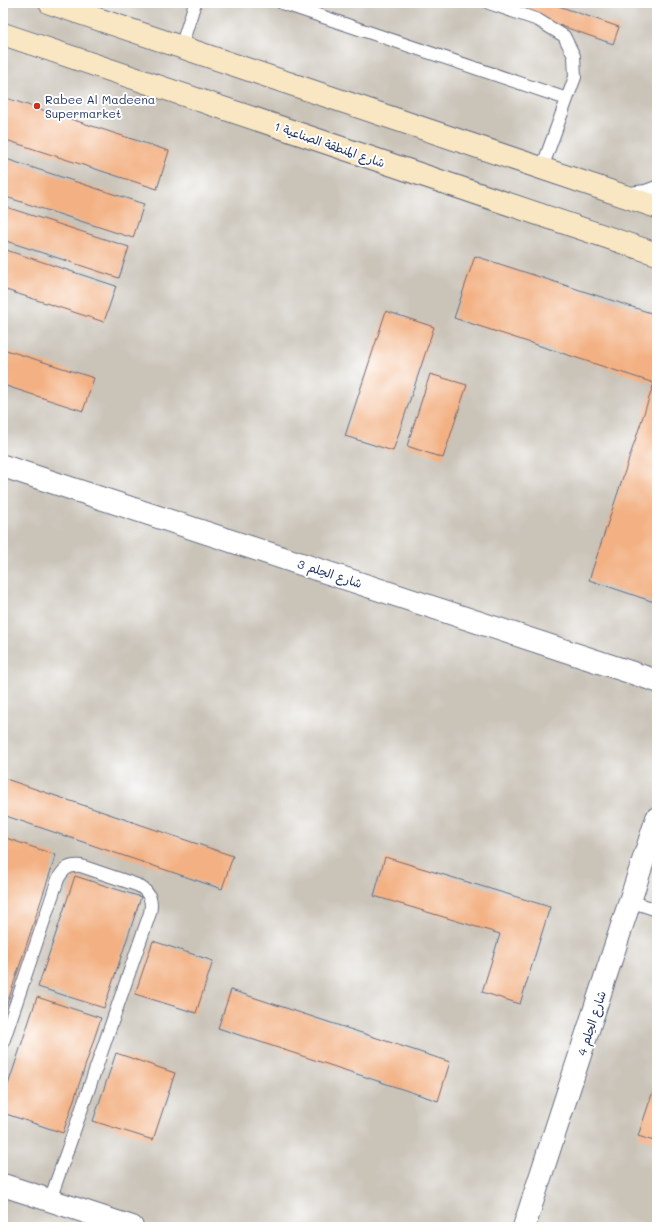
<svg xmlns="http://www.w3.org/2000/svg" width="660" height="1230" viewBox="0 0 660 1230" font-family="Mali,'Playpen Sans Arabic',sans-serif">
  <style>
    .industrial { fill: #c9c3b8 }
    .building { fill: #f3b183 }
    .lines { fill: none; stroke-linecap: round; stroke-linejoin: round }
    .lane-casing { stroke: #666c80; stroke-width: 14 }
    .street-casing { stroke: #666c80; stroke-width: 24 }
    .secondary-casing { stroke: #666c80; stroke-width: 24 }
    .lane { stroke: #fff; stroke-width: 12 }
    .street { stroke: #fff; stroke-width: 22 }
    .secondary { stroke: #f9e7c3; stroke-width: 22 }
    .poi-dot { fill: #c8321e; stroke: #fff; stroke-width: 1.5 }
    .labels { text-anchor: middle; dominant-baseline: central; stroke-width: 4; stroke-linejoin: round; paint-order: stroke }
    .poi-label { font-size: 12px; fill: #1b2f5e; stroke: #fff; text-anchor: start }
    .street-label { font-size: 12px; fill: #1b2f5e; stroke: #fff }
  </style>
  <rect width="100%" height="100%" fill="#fff"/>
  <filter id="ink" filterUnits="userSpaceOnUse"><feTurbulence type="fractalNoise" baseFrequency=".025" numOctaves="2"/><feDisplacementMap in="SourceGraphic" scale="8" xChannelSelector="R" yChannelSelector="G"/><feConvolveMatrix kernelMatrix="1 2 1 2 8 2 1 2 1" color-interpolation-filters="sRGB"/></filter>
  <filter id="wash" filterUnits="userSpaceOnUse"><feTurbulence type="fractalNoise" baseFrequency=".012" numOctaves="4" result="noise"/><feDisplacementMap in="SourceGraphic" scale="16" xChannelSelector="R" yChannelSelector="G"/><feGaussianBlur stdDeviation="0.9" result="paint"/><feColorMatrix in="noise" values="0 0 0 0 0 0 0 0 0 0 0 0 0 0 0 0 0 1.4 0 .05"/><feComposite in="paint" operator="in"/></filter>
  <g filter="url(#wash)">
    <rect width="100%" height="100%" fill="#f2dcbf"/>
    <path class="industrial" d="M 3,3 L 657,3 L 657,1227 L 3,1227 Z"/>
    <g id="blocks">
      <path class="building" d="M 496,3 L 550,3 L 619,27 L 613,44 Z
        M 3,97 L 169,151 L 157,189 L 3,139 Z
        M 3,158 L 144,204 L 133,238 L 3,196 Z
        M 3,206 L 129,247 L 119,278 L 3,240 Z
        M 3,249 L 116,286 L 104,322 L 3,289 Z
        M 475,256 L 657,315 L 657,603 L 589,580 L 654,383 L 454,318 Z
        M 386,311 L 434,327 L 393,451 L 345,436 Z
        M 3,349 L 94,378 L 83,411 L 3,385 Z
        M 430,374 L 467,385 L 443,458 L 407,446 Z
        M 3,778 L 233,856 L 222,889 L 3,815 Z
        M 3,837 L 56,855 L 3,1016 Z
        M 385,857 L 550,907 L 520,1004 L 482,992 L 500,934 L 374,896 Z
        M 75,876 L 141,897 L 104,1008 L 38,987 Z
        M 153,941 L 213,961 L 196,1013 L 135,994 Z
        M 231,990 L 450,1062 L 438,1101 L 218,1028 Z
        M 37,997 L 101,1018 L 63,1133 L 3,1113 L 3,1100 Z
        M 116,1053 L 175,1073 L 153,1140 L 93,1121 Z
        M 657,1079 L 657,1142 L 638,1136 Z"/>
    </g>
  </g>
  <g filter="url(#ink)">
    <use href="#blocks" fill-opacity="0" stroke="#666c80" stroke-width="1"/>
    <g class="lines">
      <defs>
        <path id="lane" d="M 282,3 L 567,99
          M 489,3 L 538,20 L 564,36 L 574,56 L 575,77 L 542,168
          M 181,47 L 195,3
          M 630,901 L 657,910
          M 3,1042 L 58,879 C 64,868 69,865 81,866 L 137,885 C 149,891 153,900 150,913 L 50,1200"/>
        <path id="street" d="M 631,198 L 646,196 L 657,192
          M 3,466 L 657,681
          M 3,1185 L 132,1227
          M 524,1227 L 657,818"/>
        <path id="secondary" d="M 50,3 L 657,207
          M 3,34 L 657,254"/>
      </defs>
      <use href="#lane" class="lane-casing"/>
      <use href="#street" class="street-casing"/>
      <use href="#secondary" class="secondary-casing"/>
      <use href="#lane" class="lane"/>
      <use href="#street" class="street"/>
      <use href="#secondary" class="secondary"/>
    </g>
  </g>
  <circle class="poi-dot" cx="37" cy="106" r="4"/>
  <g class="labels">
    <g class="poi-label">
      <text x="45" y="99">Rabee Al Madeena<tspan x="45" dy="14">Supermarket</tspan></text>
    </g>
    <g class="street-label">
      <text transform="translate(330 144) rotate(19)">شارع المنطقة الصناعية 1</text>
      <text transform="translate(330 573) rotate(18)">شارع الحِلم 3</text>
      <text transform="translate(591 1023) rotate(-72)">شارع الحِلم 4</text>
    </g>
  </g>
  <rect width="660" height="1230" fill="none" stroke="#fff" stroke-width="16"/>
</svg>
